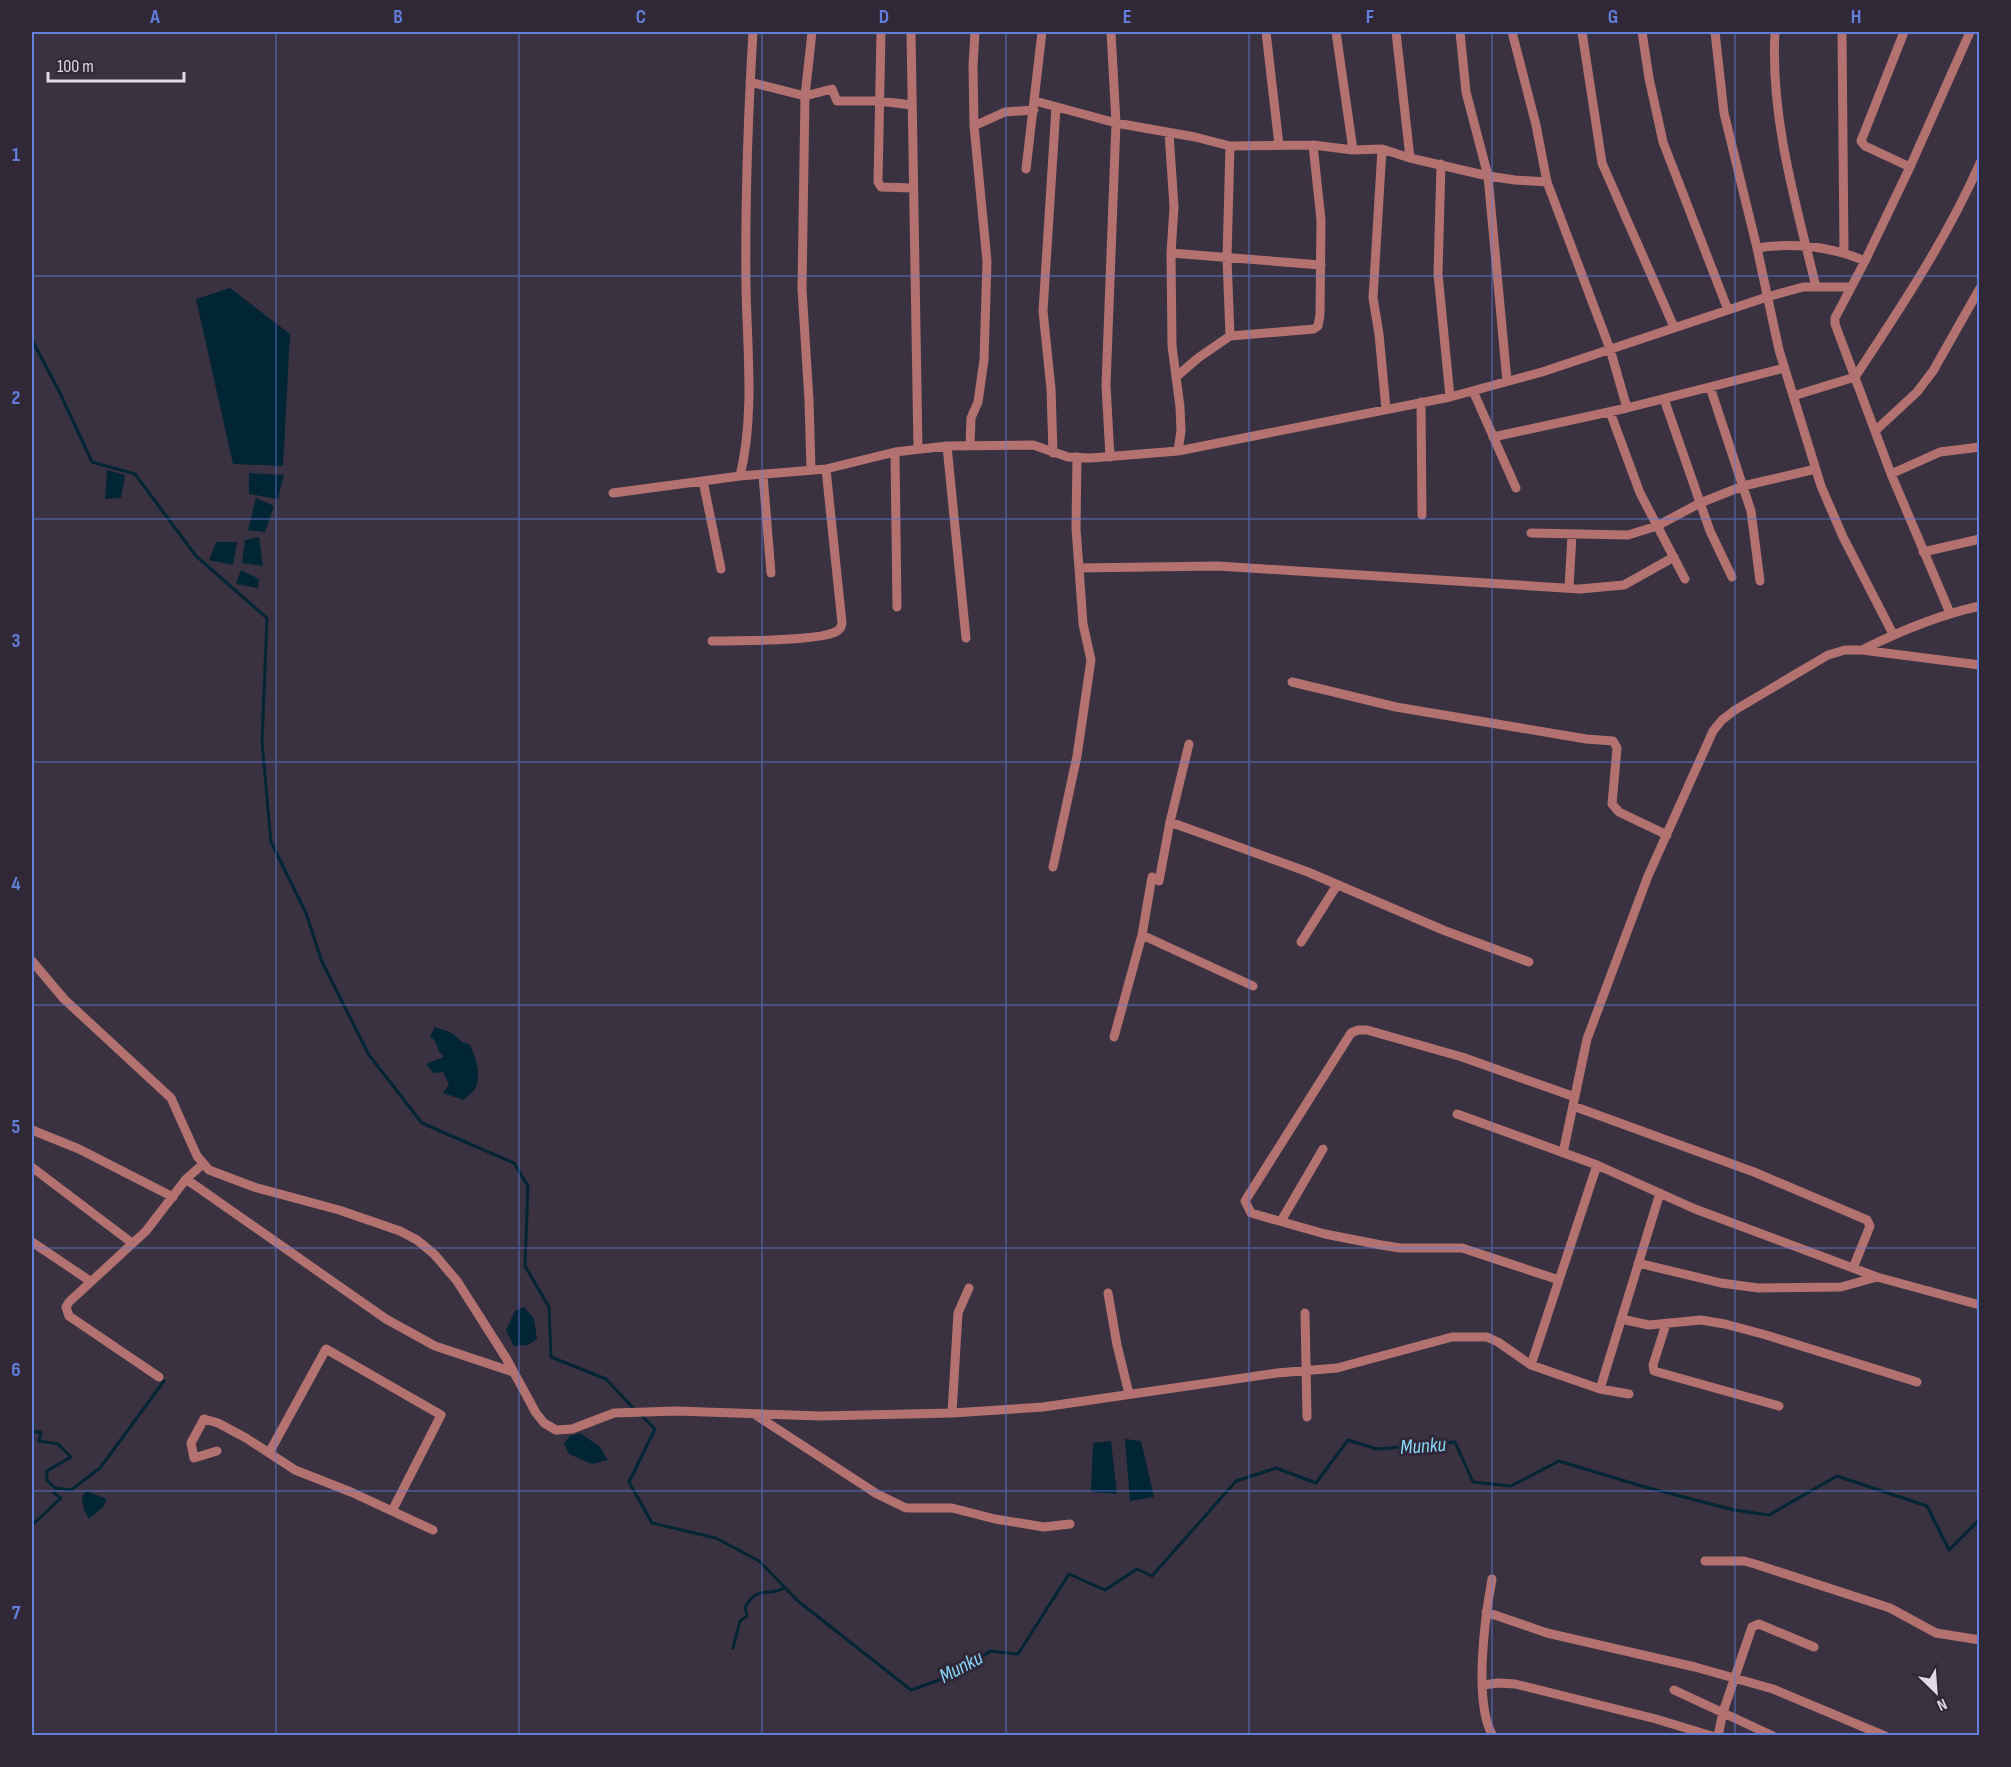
<svg xmlns="http://www.w3.org/2000/svg" width="2011" height="1767" viewBox="0 0 2011 1767" font-family="'Sofia Sans Condensed',sans-serif">
  <style>
    .water { fill: #002534 }
    .lines { fill: none; stroke-linecap: round; stroke-linejoin: round }
    .stream { stroke: #002534; stroke-width: 3 }
    .minor { stroke: #b37170; stroke-width: 9 }
    .grid { fill: none; stroke: #617fdc; stroke-width: 1.5; stroke-opacity: 0.55 }
    .labels { text-anchor: middle; dominant-baseline: central; stroke-width: 6; stroke-linejoin: round; paint-order: stroke }
    .water-label { font-size: 21px; font-style: italic; fill: #87d8fc; stroke: #302837 }
    .neatline { fill: none; stroke: #617fdc; stroke-width: 2 }
    .grid-label { font-size: 20px; text-anchor: middle; font-weight: bold; fill: #617fdc }
  </style>
  <rect width="100%" height="100%" fill="#3a3241"/>
  <path class="water" d="M 230,288 L 290,334 L 283,466 L 233,464 L 196,299 Z
    M 107,470 L 125,475 L 121,498 L 105,499 Z
    M 249,473 L 284,475 L 278,499 L 249,494 Z
    M 256,498 L 274,506 L 265,532 L 248,530 Z
    M 259,537 L 263,566 L 242,563 L 245,540 Z
    M 216,542 L 237,542 L 233,565 L 209,560 Z
    M 241,570 L 259,579 L 258,588 L 236,584 Z
    M 435,1027 L 452,1033 L 462,1042 L 469,1044 C 476,1056 482,1076 475,1089 C 472,1093 467,1097 464,1100 L 443,1093 L 449,1085 L 443,1072 L 433,1073 L 426,1064 L 443,1057 L 442,1054 L 439,1052 L 435,1041 L 430,1036 Z
    M 524,1307 L 534,1319 L 537,1339 L 528,1345 L 514,1346 L 506,1330 L 515,1311 Z
    M 580,1433 L 600,1447 L 608,1460 L 592,1464 L 569,1454 L 564,1444 L 570,1436 Z
    M 1125,1439 L 1141,1441 L 1154,1497 L 1130,1501 Z
    M 1111,1441 L 1117,1494 L 1091,1492 L 1093,1443 Z
    M 86,1491 L 107,1499 L 103,1507 L 89,1519 L 84,1510 L 82,1497 Z"/>
  <g class="lines">
    <path class="stream" d="M 32,340 L 59,391 L 92,462 L 135,474 L 196,556 L 267,618 L 262,742 L 271,842 L 306,913 L 322,962 L 369,1055 L 422,1123 L 514,1163 L 528,1186 L 525,1266 L 549,1307 L 551,1357 L 606,1379 L 636,1411
      M 641,1415 L 655,1429 L 629,1482 L 652,1523 L 716,1538 L 759,1561 L 798,1601 L 911,1690 L 959,1673 L 990,1651 L 1018,1654 L 1069,1574 L 1105,1590 L 1137,1569 L 1152,1576 L 1236,1481 L 1276,1468 L 1316,1483 L 1348,1440 L 1377,1449 L 1455,1442 L 1473,1482 L 1511,1486 L 1559,1461 L 1645,1487 L 1734,1510 L 1769,1515 L 1837,1476 L 1927,1506 L 1949,1550 L 1980,1519
      M 32,1419 L 32,1423
      M 32,1432 L 41,1432 L 39,1441 L 58,1444 L 71,1457 L 47,1471 L 47,1480 L 55,1488 L 71,1490 L 100,1468 L 164,1381
      M 32,1525 L 61,1498 L 54,1493
      M 733,1648 L 740,1621 L 747,1616 L 745,1607 C 748,1603 751,1598 755,1595 C 763,1590 776,1594 784,1588"/>
    <path class="minor" d="M 881,32 L 878,182 L 881,187 L 913,188
      M 911,32 L 918,449
      M 1266,32 L 1279,145
      M 1336,32 L 1353,150
      M 1396,32 L 1410,158
      M 1460,32 L 1466,92 L 1488,176 L 1507,381
      M 1512,32 L 1536,125 L 1547,182 L 1610,349 L 1627,408
      M 1582,32 L 1602,163 L 1674,327
      M 1642,32 L 1649,78 L 1663,142 L 1728,310
      M 1715,32 L 1724,113 L 1757,248 L 1779,350 L 1821,486 L 1843,537 L 1893,634
      M 1775,32 C 1770,117 1796,204 1816,287
      M 1842,32 L 1844,252
      M 1904,32 L 1861,141 L 1865,146 L 1910,167
      M 750,82 L 805,96 L 832,89 L 837,101 L 879,101 L 912,105
      M 1035,101 L 1116,123 L 1195,137 L 1230,146 L 1313,145 L 1353,150 L 1382,149 L 1410,158 L 1488,176 L 1515,180 L 1547,182
      M 974,126 L 1005,112 L 1034,110
      M 1169,133 L 1174,207 L 1171,253 L 1172,346 L 1180,407 L 1181,431 L 1178,451
      M 1382,149 L 1373,298 L 1379,334 L 1386,409
      M 1441,164 L 1438,274 L 1450,397
      M 1026,169 L 1042,32
      M 1757,248 C 1796,242 1830,246 1865,261
      M 1171,253 L 1321,265
      M 1230,336 L 1227,258 L 1230,146
      M 1176,377 L 1198,358 L 1230,336 L 1314,329 L 1318,326 L 1320,315 L 1321,220 L 1313,145
      M 1710,387 L 1751,511 L 1760,581
      M 1473,391 L 1516,488
      M 1793,396 L 1855,377 C 1901,307 1946,240 1980,163
      M 1664,399 L 1710,531 L 1732,577
      M 1421,402 L 1422,515
      M 1610,412 L 1640,493 L 1685,579
      M 1875,431 L 1917,392 L 1933,371 L 1980,288
      M 1493,437 L 1627,408 L 1784,368
      M 970,445 L 971,418 L 978,402 L 984,360 L 987,261 L 974,126 L 973,66 L 975,32
      M 947,446 L 966,638
      M 895,452 L 897,607
      M 1053,453 L 1051,389 L 1043,311 L 1056,107
      M 1110,457 L 1106,385 L 1116,123 L 1111,32
      M 811,470 L 809,400 L 802,289 L 805,96 L 812,32
      M 1891,474 L 1940,452 L 1980,447
      M 763,475 L 771,573
      M 740,476 C 755,414 747,349 746,286 C 745,201 748,116 753,32
      M 703,481 L 721,569
      M 613,493 L 740,476 L 826,469 L 895,452 L 947,446 L 1033,445 L 1068,457 L 1091,458 L 1178,451 L 1450,397 L 1542,372 L 1767,297 L 1803,287 L 1851,287
      M 1531,533 L 1628,535 L 1657,526 L 1700,503 L 1743,486 L 1816,469
      M 1923,552 L 1980,539
      M 1079,568 L 1218,566 L 1580,589 L 1624,585 L 1674,557
      M 1569,588 L 1572,534
      M 1950,613 L 1891,474 L 1835,324 L 1835,318 L 1865,261 L 1910,167 L 1970,32
      M 712,641 C 733,641 823,641 837,631 C 841,629 841,627 842,623 L 826,469
      M 1862,650 C 1900,631 1938,615 1980,606
      M 1292,682 L 1396,707 L 1586,739 L 1613,741 L 1617,748 L 1612,804 L 1619,812 L 1667,835
      M 1170,822 L 1308,872 L 1443,930 L 1529,962
      M 1053,867 L 1077,756 L 1091,660 L 1083,624 L 1079,568 L 1076,529 L 1077,457
      M 1159,881 L 1170,822 L 1189,744
      M 1142,935 L 1253,986
      M 1301,942 L 1337,885
      M 32,961 L 64,999 L 171,1098 L 197,1156 L 209,1170 L 254,1187 L 339,1210 L 400,1231 L 417,1240 L 434,1254 L 457,1281 L 506,1358 L 536,1413 L 544,1423 L 556,1430 L 572,1429 L 614,1413 L 677,1411 L 820,1416 L 952,1413 L 1043,1407 L 1277,1373 L 1337,1368 L 1452,1337 L 1487,1337 L 1498,1342 L 1531,1365 L 1600,1389 L 1629,1394
      M 1114,1037 L 1142,935 L 1152,877
      M 1573,1106 L 1754,1172 L 1867,1220 L 1870,1226 L 1853,1268
      M 1457,1114 L 1597,1165 L 1695,1209 L 1877,1277 L 1980,1305
      M 32,1130 L 79,1149 L 173,1197
      M 1563,1153 L 1587,1039 L 1648,876 L 1713,731 L 1722,720 L 1735,710 L 1828,655 L 1845,650 L 1862,650 L 1980,665
      M 33,1168 L 132,1243
      M 186,1179 L 386,1319 L 435,1346 L 513,1372
      M 1281,1221 L 1323,1149
      M 32,1242 L 90,1281
      M 1638,1263 L 1721,1283 L 1758,1288 L 1841,1287 L 1877,1277
      M 1559,1280 L 1462,1248 L 1400,1248 L 1381,1245 L 1325,1234 L 1251,1213 L 1245,1201 L 1351,1033 L 1358,1030 L 1367,1030 L 1462,1057 L 1575,1097
      M 1108,1293 L 1117,1345 L 1129,1394
      M 1305,1313 L 1307,1417
      M 1621,1319 L 1649,1325 L 1701,1320 L 1725,1324 L 1766,1335 L 1917,1382
      M 1666,1324 L 1653,1365 L 1654,1371 L 1779,1406
      M 1531,1365 L 1597,1165
      M 159,1377 L 69,1316 L 66,1307 L 69,1302 L 146,1231 L 186,1179 L 203,1164
      M 1600,1389 L 1660,1193
      M 952,1413 L 958,1313 L 969,1288
      M 754,1414 L 877,1494 L 906,1508 L 952,1508 L 995,1519 L 1044,1527 L 1070,1524
      M 217,1451 L 194,1458 L 191,1443 L 204,1419 L 218,1423 L 246,1438 L 295,1470 L 351,1492 L 433,1530
      M 269,1453 L 326,1349 L 441,1415 L 392,1511
      M 1705,1561 L 1744,1561 L 1755,1564 L 1890,1608 L 1936,1633 L 1980,1640
      M 1492,1579 C 1485,1617 1473,1703 1493,1736
      M 1486,1612 L 1547,1633 L 1695,1667 L 1773,1689 L 1885,1736
      M 1483,1685 L 1498,1683 L 1515,1684 L 1656,1719 L 1712,1736
      M 1674,1690 L 1773,1736
      M 1718,1736 L 1723,1712 L 1752,1627 L 1759,1624 L 1814,1647"/>
  </g>
  <path class="grid" d="M 276,32 L 276,1736M 519,32 L 519,1736M 762,32 L 762,1736M 1006,32 L 1006,1736M 1249,32 L 1249,1736M 1492,32 L 1492,1736M 1735,32 L 1735,1736M 32,276 L 1980,276M 32,519 L 1980,519M 32,762 L 1980,762M 32,1005 L 1980,1005M 32,1248 L 1980,1248M 32,1491 L 1980,1491"/>
  <g class="labels">
    <g class="water-label">
      <text transform="translate(1423 1446) rotate(-4)">Munku</text>
      <text transform="translate(961 1667) rotate(-28)">Munku</text>
    </g>
  </g>
  <rect width="2011" height="1767" fill="none" stroke="#302837" stroke-width="66"/>
  <g transform="translate(1936 1692) rotate(155)" stroke="#302837" stroke-width="4.5" paint-order="stroke">
  <path d="M0-4.5L10 22L0 15L-10 22Z" fill="#dfdae4"/>
  <text y="-9" font-size="16" font-weight="bold" text-anchor="middle" fill="#dfdae4">N</text>
  </g>
  <path d="M48 72v9h136v-9" fill="none" stroke="#dfdae4" stroke-width="3"/>
  <text x="57" y="72" font-size="18" fill="#dfdae4" stroke="#302837" stroke-width="4.5" paint-order="stroke">100 m</text>
  <rect x="33" y="33" width="1945" height="1701" class="neatline"/>
  <g class="grid-label">
    <text x="155" y="23">A</text>
    <text x="398" y="23">B</text>
    <text x="641" y="23">C</text>
    <text x="884" y="23">D</text>
    <text x="1127" y="23">E</text>
    <text x="1370" y="23">F</text>
    <text x="1613" y="23">G</text>
    <text x="1856" y="23">H</text>
    <text x="16" y="161">1</text>
    <text x="16" y="404">2</text>
    <text x="16" y="647">3</text>
    <text x="16" y="890">4</text>
    <text x="16" y="1133">5</text>
    <text x="16" y="1376">6</text>
    <text x="16" y="1619">7</text>
  </g>
</svg>
